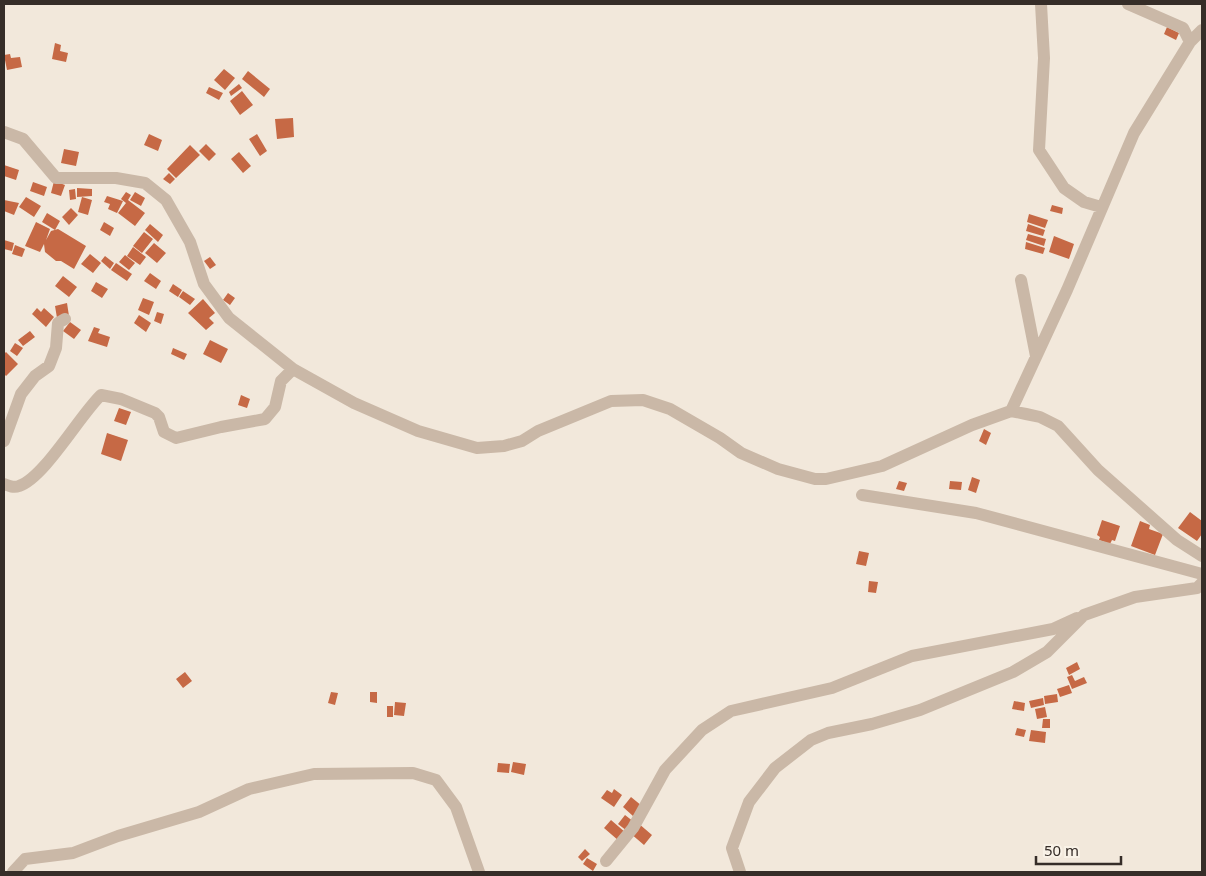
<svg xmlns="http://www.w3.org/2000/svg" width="1206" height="876" viewBox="0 0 1206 876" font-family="'Noto Sans',sans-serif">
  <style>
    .building { fill: #c66945 }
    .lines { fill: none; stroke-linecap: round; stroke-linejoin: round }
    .minor { stroke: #cab8a7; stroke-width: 12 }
  </style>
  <rect width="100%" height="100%" fill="#f2e8db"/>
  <path class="building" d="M 1167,27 L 1179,33 L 1176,40 L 1164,34 Z
    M 55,43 L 61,45 L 60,51 L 68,53 L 66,62 L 52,59 Z
    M 10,54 L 11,58 L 20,57 L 22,67 L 7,70 L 4,55 Z
    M 224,69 L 235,78 L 225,90 L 214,80 Z
    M 248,71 L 270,89 L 264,97 L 242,79 Z
    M 239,84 L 242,88 L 231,96 L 229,92 Z
    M 209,87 L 223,93 L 219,100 L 206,93 Z
    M 242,91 L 253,105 L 240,115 L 230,101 Z
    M 293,118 L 294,137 L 277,139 L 275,119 Z
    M 149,134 L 162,140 L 158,151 L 144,145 Z
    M 257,134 L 267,151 L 260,156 L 249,139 Z
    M 206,144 L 216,154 L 209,161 L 199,151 Z
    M 190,145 L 200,155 L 176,178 L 167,169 Z
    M 64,149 L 79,152 L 76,166 L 61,163 Z
    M 239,152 L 251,166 L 243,173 L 231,159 Z
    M 4,165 L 19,170 L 16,180 L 4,176 Z
    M 169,173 L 175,179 L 170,184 L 163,179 Z
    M 54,181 L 65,185 L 61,196 L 51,193 Z
    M 33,182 L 47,187 L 44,196 L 30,191 Z
    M 77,188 L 92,189 L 92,196 L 77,197 Z
    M 75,189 L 76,199 L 70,200 L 69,190 Z
    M 126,192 L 131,195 L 128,200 L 145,213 L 135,226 L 118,213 L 126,203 L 121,199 Z
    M 135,192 L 145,198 L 141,206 L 130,200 Z
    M 107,196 L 123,201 L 117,213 L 108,209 L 110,204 L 104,202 Z
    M 26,197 L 41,206 L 34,217 L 19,207 Z
    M 82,197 L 92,200 L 88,215 L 78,212 Z
    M 4,200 L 19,203 L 14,215 L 4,211 Z
    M 1052,205 L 1063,208 L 1062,214 L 1050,211 Z
    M 71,208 L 78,215 L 69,225 L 62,217 Z
    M 47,213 L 60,221 L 55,230 L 42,222 Z
    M 1029,214 L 1048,220 L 1045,228 L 1027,222 Z
    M 36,222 L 50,229 L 46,240 L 51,231 L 58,229 L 86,246 L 74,269 L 61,261 L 56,261 L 45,252 L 44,244 L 40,252 L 25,246 Z
    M 104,222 L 114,228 L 110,236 L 100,230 Z
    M 150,224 L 163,235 L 158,242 L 145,230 Z
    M 1028,224 L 1045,230 L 1043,236 L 1026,231 Z
    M 144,232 L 153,239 L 142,253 L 133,246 Z
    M 1028,234 L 1046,239 L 1044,246 L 1026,240 Z
    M 1054,236 L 1074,244 L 1069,259 L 1049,252 Z
    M 4,240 L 14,243 L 12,251 L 4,249 Z
    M 1026,242 L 1045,248 L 1043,254 L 1025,249 Z
    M 154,243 L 166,253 L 157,263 L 145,253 Z
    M 15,245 L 25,249 L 22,257 L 12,254 Z
    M 133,247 L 146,257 L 140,265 L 127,256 Z
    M 90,254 L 101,263 L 93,273 L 81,264 Z
    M 125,255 L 135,263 L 129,270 L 119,262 Z
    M 105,256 L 114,263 L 110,269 L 101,261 Z
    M 210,257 L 216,265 L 210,269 L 204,261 Z
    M 116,263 L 132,274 L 127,281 L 111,270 Z
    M 150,273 L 161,281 L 156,289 L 144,281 Z
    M 63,276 L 77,287 L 69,297 L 55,286 Z
    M 96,282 L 108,289 L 102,298 L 91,291 Z
    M 173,284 L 182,290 L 178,297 L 169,291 Z
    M 183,291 L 195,299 L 190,305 L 179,297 Z
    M 228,293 L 235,298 L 230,305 L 223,300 Z
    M 143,298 L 154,302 L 149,315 L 138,310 Z
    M 203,299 L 215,313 L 209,318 L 214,323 L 206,330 L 188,313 Z
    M 67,303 L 69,316 L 57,318 L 55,306 Z
    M 37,308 L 41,312 L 44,308 L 54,317 L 46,327 L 32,314 Z
    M 157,312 L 164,314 L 161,324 L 154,321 Z
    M 139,315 L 151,323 L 146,332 L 134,323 Z
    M 70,322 L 81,330 L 74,339 L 63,331 Z
    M 94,327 L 100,329 L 98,333 L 110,337 L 107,347 L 88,341 Z
    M 30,331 L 35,337 L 23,346 L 18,340 Z
    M 210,340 L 228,349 L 221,363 L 203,354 Z
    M 15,343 L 23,348 L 17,356 L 10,351 Z
    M 173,348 L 187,354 L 184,360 L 171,354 Z
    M 6,352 L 18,364 L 6,376 L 4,374 L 4,354 Z
    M 241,395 L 250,399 L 247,408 L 238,405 Z
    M 119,408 L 131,412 L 126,425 L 114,421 Z
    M 984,429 L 991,433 L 986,445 L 979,441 Z
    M 107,433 L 128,440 L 121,461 L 101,454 Z
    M 972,477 L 980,480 L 976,493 L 968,490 Z
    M 899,481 L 907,483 L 904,491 L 896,489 Z
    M 950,481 L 962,482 L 961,490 L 949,489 Z
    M 1190,512 L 1202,521 L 1202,534 L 1197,541 L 1178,528 Z
    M 1102,520 L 1120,526 L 1115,541 L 1112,540 L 1110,544 L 1099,540 L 1100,537 L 1097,535 Z
    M 1140,521 L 1150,525 L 1149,529 L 1163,534 L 1155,555 L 1131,546 Z
    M 859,551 L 869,553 L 866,566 L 856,564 Z
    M 869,581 L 878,582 L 876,593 L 868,592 Z
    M 1077,662 L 1080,669 L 1069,675 L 1066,668 Z
    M 185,672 L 192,681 L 183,688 L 176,679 Z
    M 1072,675 L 1075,681 L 1084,677 L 1087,683 L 1072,689 L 1067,677 Z
    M 1069,685 L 1072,693 L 1060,697 L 1057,689 Z
    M 331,692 L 338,693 L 335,705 L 328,703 Z
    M 370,692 L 377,692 L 377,703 L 370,702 Z
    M 1057,694 L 1058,702 L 1045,704 L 1044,696 Z
    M 1043,698 L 1044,705 L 1031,708 L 1029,701 Z
    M 1014,701 L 1025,703 L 1024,711 L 1012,709 Z
    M 395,702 L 406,703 L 404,716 L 394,715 Z
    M 387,706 L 393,706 L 393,717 L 387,717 Z
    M 1045,707 L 1047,717 L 1037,719 L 1035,709 Z
    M 1043,719 L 1050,719 L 1050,728 L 1042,728 Z
    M 1017,728 L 1026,730 L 1024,737 L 1015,735 Z
    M 1031,730 L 1046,732 L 1045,743 L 1029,741 Z
    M 513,762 L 526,764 L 524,775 L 511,772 Z
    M 498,763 L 510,764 L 509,773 L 497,772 Z
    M 614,789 L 622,795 L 614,807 L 601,798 L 607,790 L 612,793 Z
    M 631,797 L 642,806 L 633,816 L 623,807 Z
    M 625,815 L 634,822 L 627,831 L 618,824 Z
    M 611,820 L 626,833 L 619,841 L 604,828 Z
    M 638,823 L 652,835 L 644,845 L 630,833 Z
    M 585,849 L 590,854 L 582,861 L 578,857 Z
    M 587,858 L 597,864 L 593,871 L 583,864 Z"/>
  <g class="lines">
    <path class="minor" d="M 1041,4 L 1044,58 L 1039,150 L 1064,188 L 1084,202 L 1101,207
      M 1128,4 L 1183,28 L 1190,42
      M 4,132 L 23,139 L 56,178 L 116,178 L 145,183 L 166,200 L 190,242 L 204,284 L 229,318 L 293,369 L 354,403 L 418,431 L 477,448 L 504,446 L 522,441 L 538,431 L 611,401 L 643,400 L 670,409 L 720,438 L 741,453 L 778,469 L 815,479 L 826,479 L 882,466 L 972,425 L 1011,411 L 1026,414 L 1040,417 L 1058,426 L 1098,470 L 1177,540 L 1202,556
      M 1021,280 L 1036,356
      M 1011,411 L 1067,290 L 1134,133 L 1190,42 L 1202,30
      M 4,441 L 21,394 L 35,376 L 49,366 L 56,348 L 58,323 L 65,319
      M 4,484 C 9,486 14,488 19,486 C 44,478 80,415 101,395 L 121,399 L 155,413 L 159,417 L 164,432 L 176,438 L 221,427 L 265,419 L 275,407 L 281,381 L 293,369
      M 862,495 L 976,513 L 1202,574
      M 606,861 L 633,828 L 665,770 L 702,730 L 731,711 L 832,688 L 912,656 L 1053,629 L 1077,618
      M 13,872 L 25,859 L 73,853 L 118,836 L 199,812 L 249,789 L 314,774 L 413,773 L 436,780 L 456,807 L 479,872
      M 740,872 L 732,848 L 749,802 L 775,768 L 811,740 L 828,733 L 872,724 L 920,710 L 1013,672 L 1047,652 L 1084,615 L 1135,597 L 1197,588 L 1202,583"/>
  </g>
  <rect width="1206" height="876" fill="none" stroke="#362d28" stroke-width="10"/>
  <path d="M1036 856v8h85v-8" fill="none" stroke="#362d28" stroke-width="2.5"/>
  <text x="1044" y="856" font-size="15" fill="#362d28" stroke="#f9f2e7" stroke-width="4" paint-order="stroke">50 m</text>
</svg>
